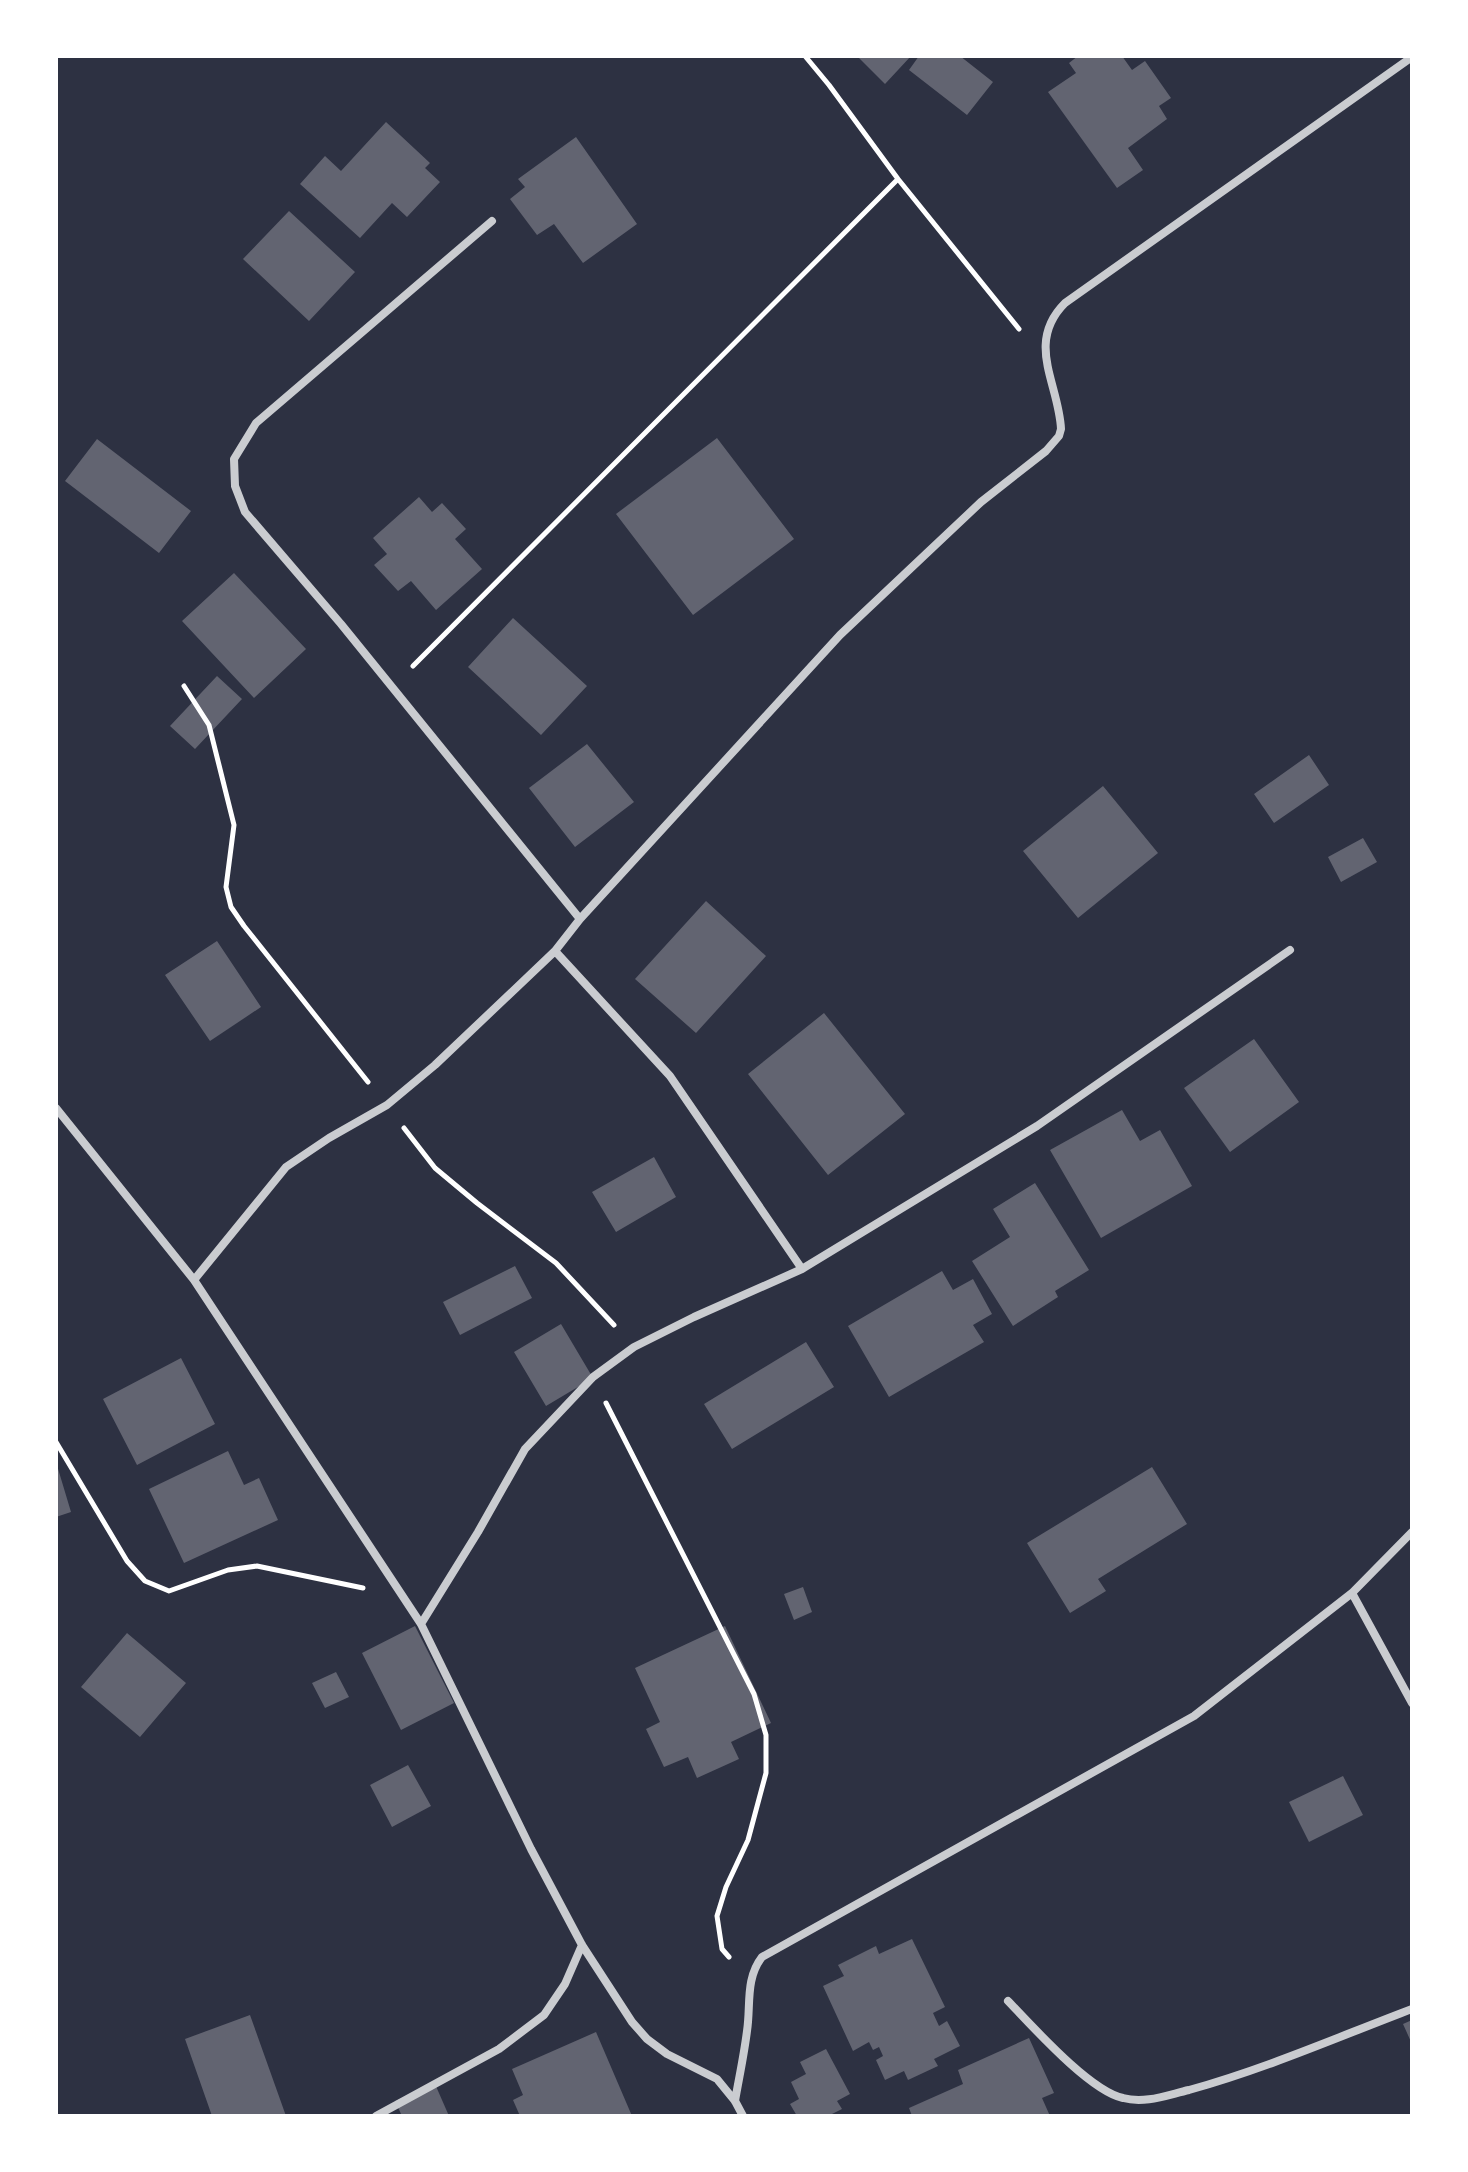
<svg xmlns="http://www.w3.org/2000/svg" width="1468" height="2172" viewBox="0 0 1468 2172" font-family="Cabin,sans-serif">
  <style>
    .building { fill: #626471 }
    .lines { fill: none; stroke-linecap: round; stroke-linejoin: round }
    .path { stroke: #fff; stroke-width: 5 }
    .minor { stroke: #caccd0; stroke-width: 8 }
  </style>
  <rect width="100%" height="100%" fill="#2d3142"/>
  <path class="building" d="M 857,56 L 911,56 L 885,84 Z
    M 919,56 L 960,56 L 993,82 L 967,115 L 909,70 Z
    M 1078,56 L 1122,56 L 1132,70 L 1145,61 L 1171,98 L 1159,106 L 1167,119 L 1128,148 L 1143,170 L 1117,188 L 1048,92 L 1076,73 L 1069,63 Z
    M 386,122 L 430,163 L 425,168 L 440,182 L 407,217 L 392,203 L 360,238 L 300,184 L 325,156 L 341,171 Z
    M 576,137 L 637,224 L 583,263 L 554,224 L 537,235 L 510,199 L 525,187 L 518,179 Z
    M 289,211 L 355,272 L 309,321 L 243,259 Z
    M 717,438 L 794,539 L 693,615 L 616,514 Z
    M 97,439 L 191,511 L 159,553 L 65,481 Z
    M 419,497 L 432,512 L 442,503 L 466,529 L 455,539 L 482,569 L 436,610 L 411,581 L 398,591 L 374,565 L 387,554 L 373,538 Z
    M 234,573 L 306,649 L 254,698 L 182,621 Z
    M 513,618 L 587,686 L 541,735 L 468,667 Z
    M 217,676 L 242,699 L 195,749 L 170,726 Z
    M 587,744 L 634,802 L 575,847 L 529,788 Z
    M 1309,755 L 1329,785 L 1274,823 L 1254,794 Z
    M 1103,786 L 1158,853 L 1078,918 L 1023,851 Z
    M 1363,838 L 1377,862 L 1341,882 L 1328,857 Z
    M 706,901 L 766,956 L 696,1033 L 635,979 Z
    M 217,941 L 261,1007 L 210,1041 L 165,975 Z
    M 824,1013 L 905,1114 L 828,1175 L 748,1074 Z
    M 1254,1039 L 1299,1102 L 1230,1152 L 1184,1088 Z
    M 1122,1110 L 1140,1141 L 1160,1130 L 1192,1186 L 1101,1238 L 1050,1150 Z
    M 654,1157 L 676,1197 L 616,1232 L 592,1192 Z
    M 1035,1183 L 1089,1270 L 1055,1291 L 1058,1297 L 1013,1326 L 972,1261 L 1010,1237 L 993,1209 Z
    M 515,1266 L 532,1298 L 460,1335 L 443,1302 Z
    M 942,1271 L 953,1290 L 973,1279 L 992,1314 L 973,1325 L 984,1342 L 889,1397 L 848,1326 Z
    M 561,1324 L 593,1378 L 546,1406 L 514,1352 Z
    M 806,1342 L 834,1387 L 732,1449 L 704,1404 Z
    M 181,1358 L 215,1424 L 137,1465 L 103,1399 Z
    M 228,1451 L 244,1485 L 259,1478 L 278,1520 L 184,1563 L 149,1489 Z
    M 56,1462 L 71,1512 L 56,1517 Z
    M 1152,1467 L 1187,1524 L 1098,1579 L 1106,1591 L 1070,1613 L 1027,1543 Z
    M 803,1587 L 812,1612 L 794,1620 L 784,1594 Z
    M 415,1626 L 454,1703 L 401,1730 L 362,1653 Z
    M 725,1626 L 771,1723 L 731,1742 L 739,1759 L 697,1778 L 688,1757 L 664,1767 L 646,1729 L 660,1722 L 635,1668 Z
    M 127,1633 L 186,1683 L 140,1737 L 81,1687 Z
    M 336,1672 L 349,1697 L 325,1708 L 312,1683 Z
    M 408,1765 L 431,1806 L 392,1827 L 370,1785 Z
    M 1343,1776 L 1363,1815 L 1309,1842 L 1289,1802 Z
    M 912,1939 L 945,2007 L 933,2013 L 939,2026 L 947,2021 L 960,2046 L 934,2059 L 938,2066 L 908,2080 L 904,2071 L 885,2080 L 876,2060 L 883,2056 L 879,2047 L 873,2050 L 869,2042 L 853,2051 L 823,1986 L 844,1976 L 838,1965 L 876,1946 L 879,1954 Z
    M 250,2015 L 286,2116 L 212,2116 L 185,2039 Z
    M 1412,2020 L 1412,2044 L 1403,2024 Z
    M 596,2032 L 632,2116 L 520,2116 L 513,2100 L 523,2095 L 512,2069 Z
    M 1029,2038 L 1054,2093 L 1042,2098 L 1050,2116 L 912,2116 L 909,2108 L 963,2084 L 958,2070 Z
    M 826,2049 L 850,2094 L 837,2101 L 842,2109 L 828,2116 L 797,2116 L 790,2104 L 799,2099 L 791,2082 L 806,2074 L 800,2062 Z
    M 435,2084 L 449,2116 L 402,2116 L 395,2101 Z"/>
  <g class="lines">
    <path class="path" d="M 805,56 L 829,85 L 898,179 L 1019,329
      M 413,666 L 898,179
      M 184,686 L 209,725 L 234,825 L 226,887 L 231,907 L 244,926 L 368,1082
      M 404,1128 L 435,1168 L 477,1203 L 556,1263 L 614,1325
      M 606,1403 L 754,1694 L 766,1735 L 766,1773 L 748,1840 L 726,1887 L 717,1916 L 722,1949 L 729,1957
      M 56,1442 L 127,1561 L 145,1581 L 169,1591 L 228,1570 L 257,1566 L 363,1588"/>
    <path class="minor" d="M 492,221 L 256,423 L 234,459 L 235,486 L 245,512 L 341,624 L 580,919
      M 555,951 L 670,1076 L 802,1269
      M 56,1108 L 194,1280 L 421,1624 L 531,1849 L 582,1945 L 632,2022 L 647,2039 L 667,2054 L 717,2079 L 735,2101 L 743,2116
      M 194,1280 L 286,1167 L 329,1138 L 387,1105 L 435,1065 L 555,951 L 580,919 L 840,635 L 981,502 L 1046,451 L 1059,436 L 1061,429 C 1059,384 1025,343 1065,303 L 1412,57
      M 1352,1593 L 1412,1703
      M 421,1624 L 478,1532 L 525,1449 L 593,1377 L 634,1347 L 694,1317 L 802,1269 L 1037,1126 L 1290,950
      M 1008,2001 C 1033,2027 1090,2091 1123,2098 C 1145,2104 1167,2095 1189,2090 C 1265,2069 1338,2037 1412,2009
      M 735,2101 C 739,2078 744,2055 747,2031 C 751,2005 745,1979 762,1957 L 1194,1716 L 1352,1593 L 1412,1532
      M 376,2116 L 499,2049 L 544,2015 L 565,1984 L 582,1945"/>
  </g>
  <rect width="1468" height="2172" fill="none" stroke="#ffffff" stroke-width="116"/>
</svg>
